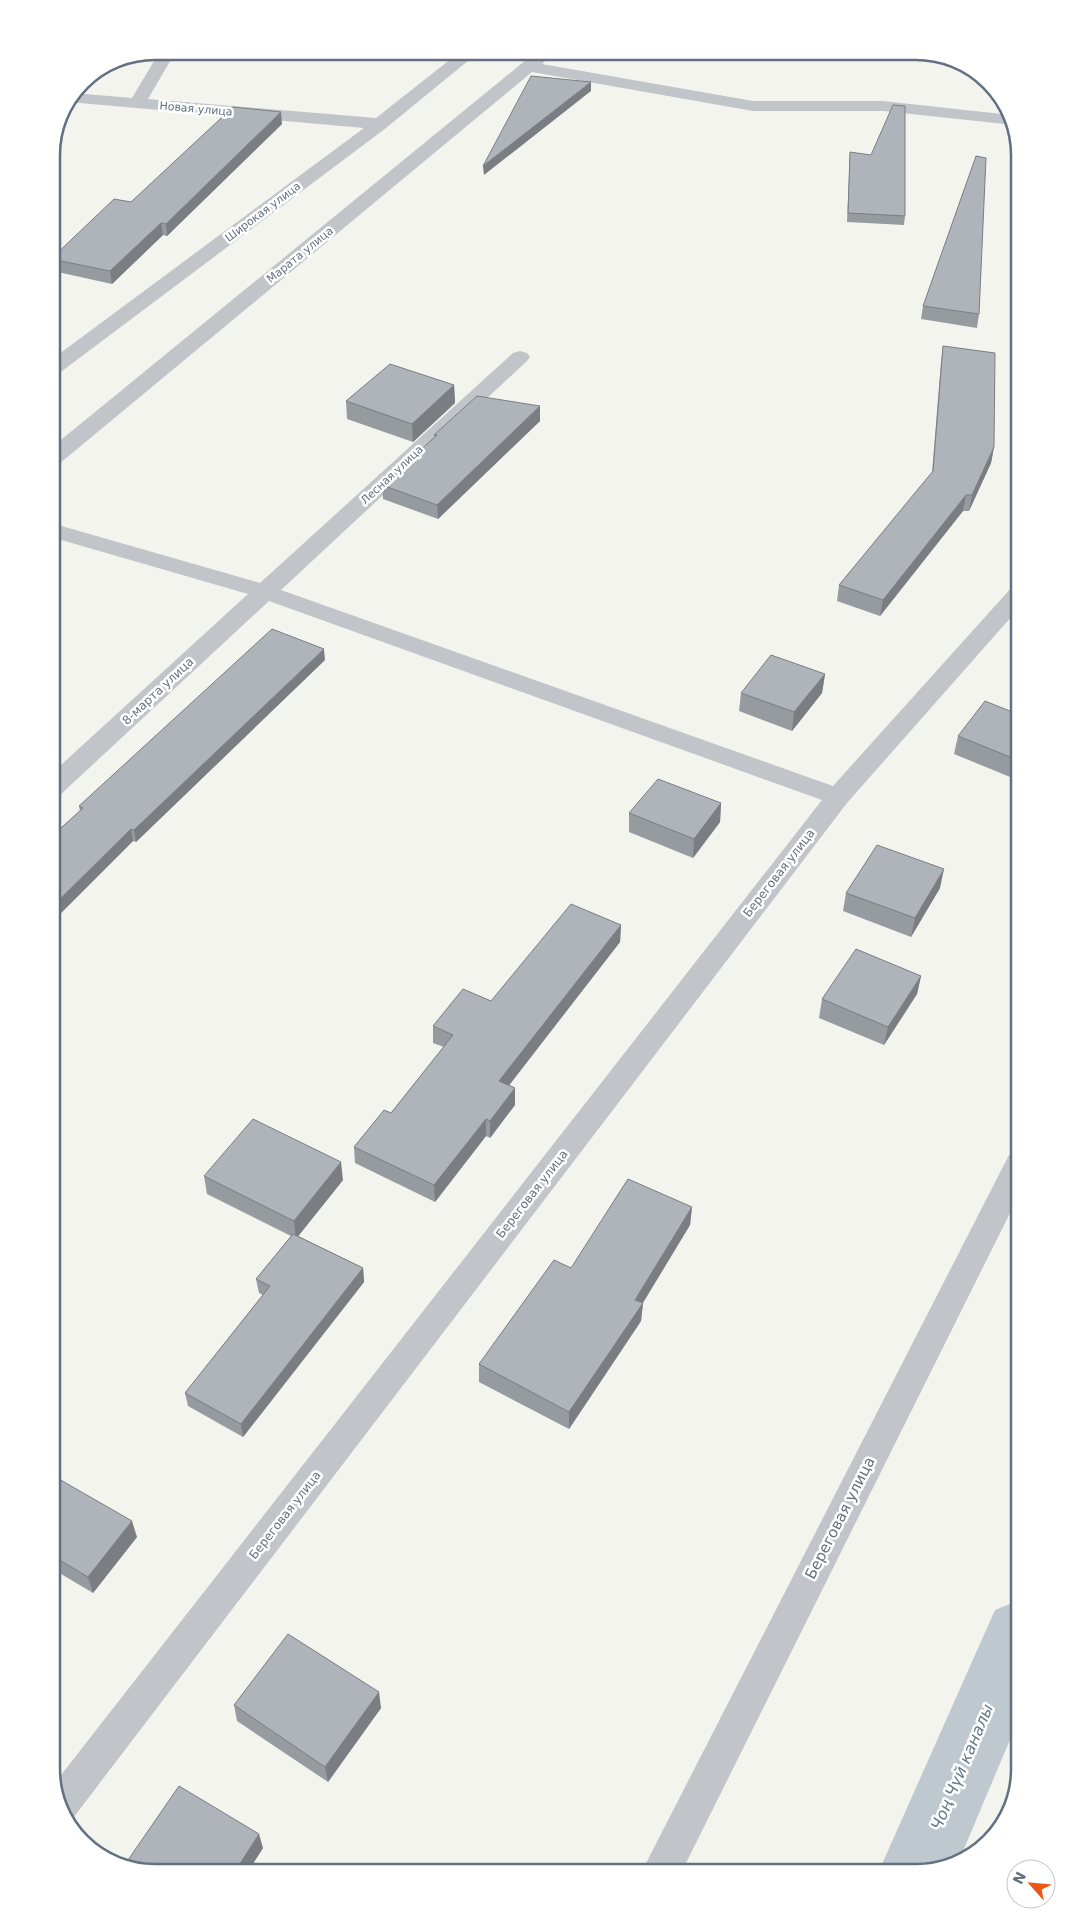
<svg xmlns="http://www.w3.org/2000/svg" width="1071" height="1924" viewBox="0 0 1071 1924" font-family="'DejaVu Sans',sans-serif">
  <style>
    .lines { fill: none; stroke-linecap: round; stroke-linejoin: round }
    .canal { fill: #bec8ce; fill-rule: evenodd }
    .street { fill: #c1c4c8; fill-rule: evenodd }
    .wall { fill: #969ba0 }
    .shaded-wall { fill: #7a7e82 }
    .building { fill: #aeb4ba; stroke: #7a7e82 }
    .labels { text-anchor: middle; dominant-baseline: central; stroke-width: 5; stroke-linejoin: round; paint-order: stroke }
    .far-street-label { font-size: 11px; fill: #617182; stroke: #fff }
    .street-label { font-size: 12px; fill: #617182; stroke: #fff }
    .near-street-label { font-size: 15px; fill: #617182; stroke: #fff }
    .near-water-label { font-size: 16px; font-style: italic; fill: #617a87; stroke: #fff }
    .rim { fill: none; stroke: #617182; stroke-width: 2.5 }
  </style>
  <rect width="100%" height="100%" fill="#f4f4ef"/>
  <g class="lines">
    <path class="canal" d="M 1020,1600 L 1020,1716 L 958,1863 L 916,1873 L 878,1873 L 995,1610 Z"/>
    <path class="street" d="M 160,51 L 176,51 L 148,99 L 376,118 L 461,51 L 480,51 L 386,128 L 58,374 L 51,376 L 51,360 L 364,128 L 68,102 L 74,93 L 132,98 Z
      M 537,51 L 556,51 L 542,64 L 753,101 L 883,101 L 1011,115 L 1014,125 L 883,111 L 753,111 L 532,72 L 59,464 L 51,465 L 51,448 Z
      M 520,351 L 527,353 L 530,357 L 527,361 L 281,590 L 833,786 L 1012,587 L 1020,585 L 1020,607 L 847,803 L 70,1822 L 59,1809 L 54,1784 L 822,800 L 269,601 L 60,795 L 51,797 L 51,774 L 248,594 L 51,537 L 51,523 L 260,583 L 513,353 Z
      M 1020,1151 L 1020,1193 L 681,1873 L 641,1873 L 1009,1155 Z"/>
  </g>
  <path class="wall" d="M 155,51 L 158,51 L 156,54 L 147,53 Z
    M 282,124 L 167,236 L 163,235 L 112,284 L 53,271 L 51,258 L 131,202 Z
    M 850,152 L 905,216 L 904,225 L 847,222 Z
    M 923,306 L 979,314 L 977,328 L 921,319 Z
    M 943,346 L 994,447 L 991,463 L 969,511 L 963,511 L 880,616 L 837,601 L 839,585 L 932,473 L 941,362 Z
    M 454,385 L 455,403 L 413,442 L 347,419 L 346,401 Z
    M 540,406 L 540,421 L 438,519 L 383,499 L 382,485 L 435,437 L 434,435 Z
    M 325,660 L 136,842 L 133,841 L 51,923 L 51,837 L 80,811 L 79,806 Z
    M 825,674 L 822,693 L 792,731 L 739,711 L 741,693 Z
    M 1020,715 L 1020,781 L 954,754 L 958,736 Z
    M 721,803 L 720,822 L 693,858 L 629,832 L 629,813 Z
    M 940,888 L 911,937 L 843,911 L 846,893 Z
    M 621,925 L 620,942 L 509,1085 L 515,1088 L 515,1105 L 490,1138 L 486,1136 L 435,1202 L 355,1163 L 354,1147 L 391,1113 L 444,1047 L 433,1043 L 433,1026 L 491,1001 Z
    M 921,976 L 917,994 L 884,1045 L 819,1018 L 822,999 Z
    M 204,1176 L 343,1180 L 298,1236 L 363,1268 L 364,1282 L 243,1437 L 188,1406 L 185,1393 L 263,1295 L 259,1293 L 256,1279 L 291,1236 L 207,1194 Z
    M 692,1207 L 690,1225 L 643,1303 L 641,1321 L 569,1429 L 479,1382 L 479,1364 L 571,1268 Z
    M 51,1476 L 137,1537 L 93,1593 L 51,1568 Z
    M 234,1705 L 381,1708 L 328,1782 L 237,1721 Z
    M 263,1848 L 247,1873 L 149,1873 L 131,1866 L 128,1860 Z"/>
  <path class="shaded-wall" d="M 591,82 L 591,91 L 484,175 L 483,166 Z
    M 281,112 L 282,124 L 167,236 L 166,224 Z
    M 161,223 L 163,235 L 112,284 L 110,271 Z
    M 454,385 L 455,403 L 413,442 L 412,424 Z
    M 540,406 L 540,421 L 438,519 L 437,505 Z
    M 994,447 L 991,463 L 969,511 L 972,495 Z
    M 966,495 L 963,511 L 880,616 L 883,600 Z
    M 324,649 L 325,660 L 136,842 L 134,830 Z
    M 825,674 L 822,693 L 792,731 L 794,712 Z
    M 1020,786 L 1020,793 L 1017,796 Z
    M 721,803 L 720,822 L 693,858 L 694,839 Z
    M 131,829 L 133,841 L 51,923 L 51,908 Z
    M 944,869 L 940,888 L 911,937 L 915,918 Z
    M 621,925 L 620,942 L 500,1097 L 499,1081 Z
    M 921,976 L 917,994 L 884,1045 L 888,1027 Z
    M 515,1088 L 515,1105 L 490,1138 L 490,1121 Z
    M 486,1119 L 486,1136 L 435,1202 L 434,1185 Z
    M 341,1162 L 343,1180 L 296,1239 L 294,1221 Z
    M 692,1207 L 690,1225 L 642,1304 L 643,1303 L 641,1321 L 569,1429 L 569,1412 L 635,1300 Z
    M 363,1268 L 364,1282 L 243,1437 L 241,1424 Z
    M 132,1521 L 137,1537 L 93,1593 L 88,1577 Z
    M 54,1682 L 60,1698 L 51,1712 L 51,1687 Z
    M 379,1692 L 381,1708 L 328,1782 L 325,1767 Z
    M 259,1834 L 263,1848 L 247,1873 L 234,1873 Z"/>
  <path class="building" d="M 531,76 L 591,82 L 483,166 Z
    M 893,105 L 905,106 L 905,216 L 848,213 L 850,152 L 871,155 Z
    M 233,107 L 281,112 L 166,224 L 161,223 L 110,271 L 51,259 L 114,199 L 131,202 Z
    M 976,156 L 986,158 L 979,314 L 923,306 Z
    M 943,346 L 995,353 L 994,447 L 972,495 L 966,495 L 883,600 L 839,585 L 933,471 Z
    M 390,364 L 454,385 L 412,424 L 346,401 Z
    M 477,396 L 540,406 L 437,505 L 382,485 L 437,435 L 434,435 Z
    M 272,629 L 324,649 L 134,830 L 131,829 L 51,908 L 51,837 L 83,808 L 79,806 Z
    M 771,655 L 825,674 L 794,712 L 741,693 Z
    M 985,701 L 1020,715 L 1020,761 L 958,736 Z
    M 658,779 L 721,803 L 694,839 L 629,813 Z
    M 877,845 L 944,869 L 915,918 L 846,893 Z
    M 571,904 L 621,925 L 499,1081 L 515,1088 L 490,1121 L 486,1119 L 434,1185 L 354,1147 L 384,1110 L 391,1113 L 453,1035 L 433,1026 L 463,989 L 491,1001 Z
    M 856,949 L 921,976 L 888,1027 L 822,999 Z
    M 253,1119 L 341,1162 L 294,1221 L 204,1176 Z
    M 628,1179 L 692,1207 L 635,1300 L 643,1303 L 569,1412 L 479,1364 L 554,1260 L 571,1268 Z
    M 293,1234 L 363,1268 L 241,1424 L 185,1393 L 270,1286 L 256,1279 Z
    M 52,1475 L 132,1521 L 88,1577 L 51,1555 L 51,1476 Z
    M 288,1634 L 379,1692 L 325,1767 L 234,1705 Z
    M 51,1681 L 54,1682 L 51,1687 Z
    M 179,1786 L 259,1834 L 234,1873 L 149,1873 L 128,1860 Z"/>
  <g class="labels">
    <g class="far-street-label">
      <text transform="translate(196 109) rotate(5)">Новая улица</text>
      <text transform="translate(263 212) rotate(-37)">Широкая улица</text>
      <text transform="translate(300 255) rotate(-39)">Марата улица</text>
      <text transform="translate(392 475) rotate(-43)">Лесная улица</text>
    </g>
    <g class="street-label">
      <text transform="translate(158 691) rotate(-43)">8-марта улица</text>
      <text transform="translate(779 873) rotate(-52)">Береговая улица</text>
      <text transform="translate(532 1194) rotate(-52)">Береговая улица</text>
      <text transform="translate(285 1515) rotate(-52)">Береговая улица</text>
    </g>
    <g class="near-street-label">
      <text transform="translate(840 1518) rotate(-63)">Береговая улица</text>
    </g>
    <g class="near-water-label">
      <text transform="translate(962 1767) rotate(-67)">Чоң Чүй каналы</text>
    </g>
  </g>
  <path d="M0 0H1071V1924H0ZM155 60H916A95 95 0 0 1 1011 155V1769A95 95 0 0 1 916 1864H155A95 95 0 0 1 60 1769V155A95 95 0 0 1 155 60Z" fill="#fff" fill-rule="evenodd"/>
  <path class="rim" d="M155 60H916A95 95 0 0 1 1011 155V1769A95 95 0 0 1 916 1864H155A95 95 0 0 1 60 1769V155A95 95 0 0 1 155 60Z"/>
  <g transform="translate(1031 1884) rotate(297)"><circle r="24" fill="#ffffff" stroke="#c0c6cd"/>
  <path d="M0-4L9 19L0 12L-9 19Z" fill="#ed5616"/>
  <text y="-8" font-size="14" font-weight="bold" text-anchor="middle" fill="#617182">N</text>
  </g>
</svg>
